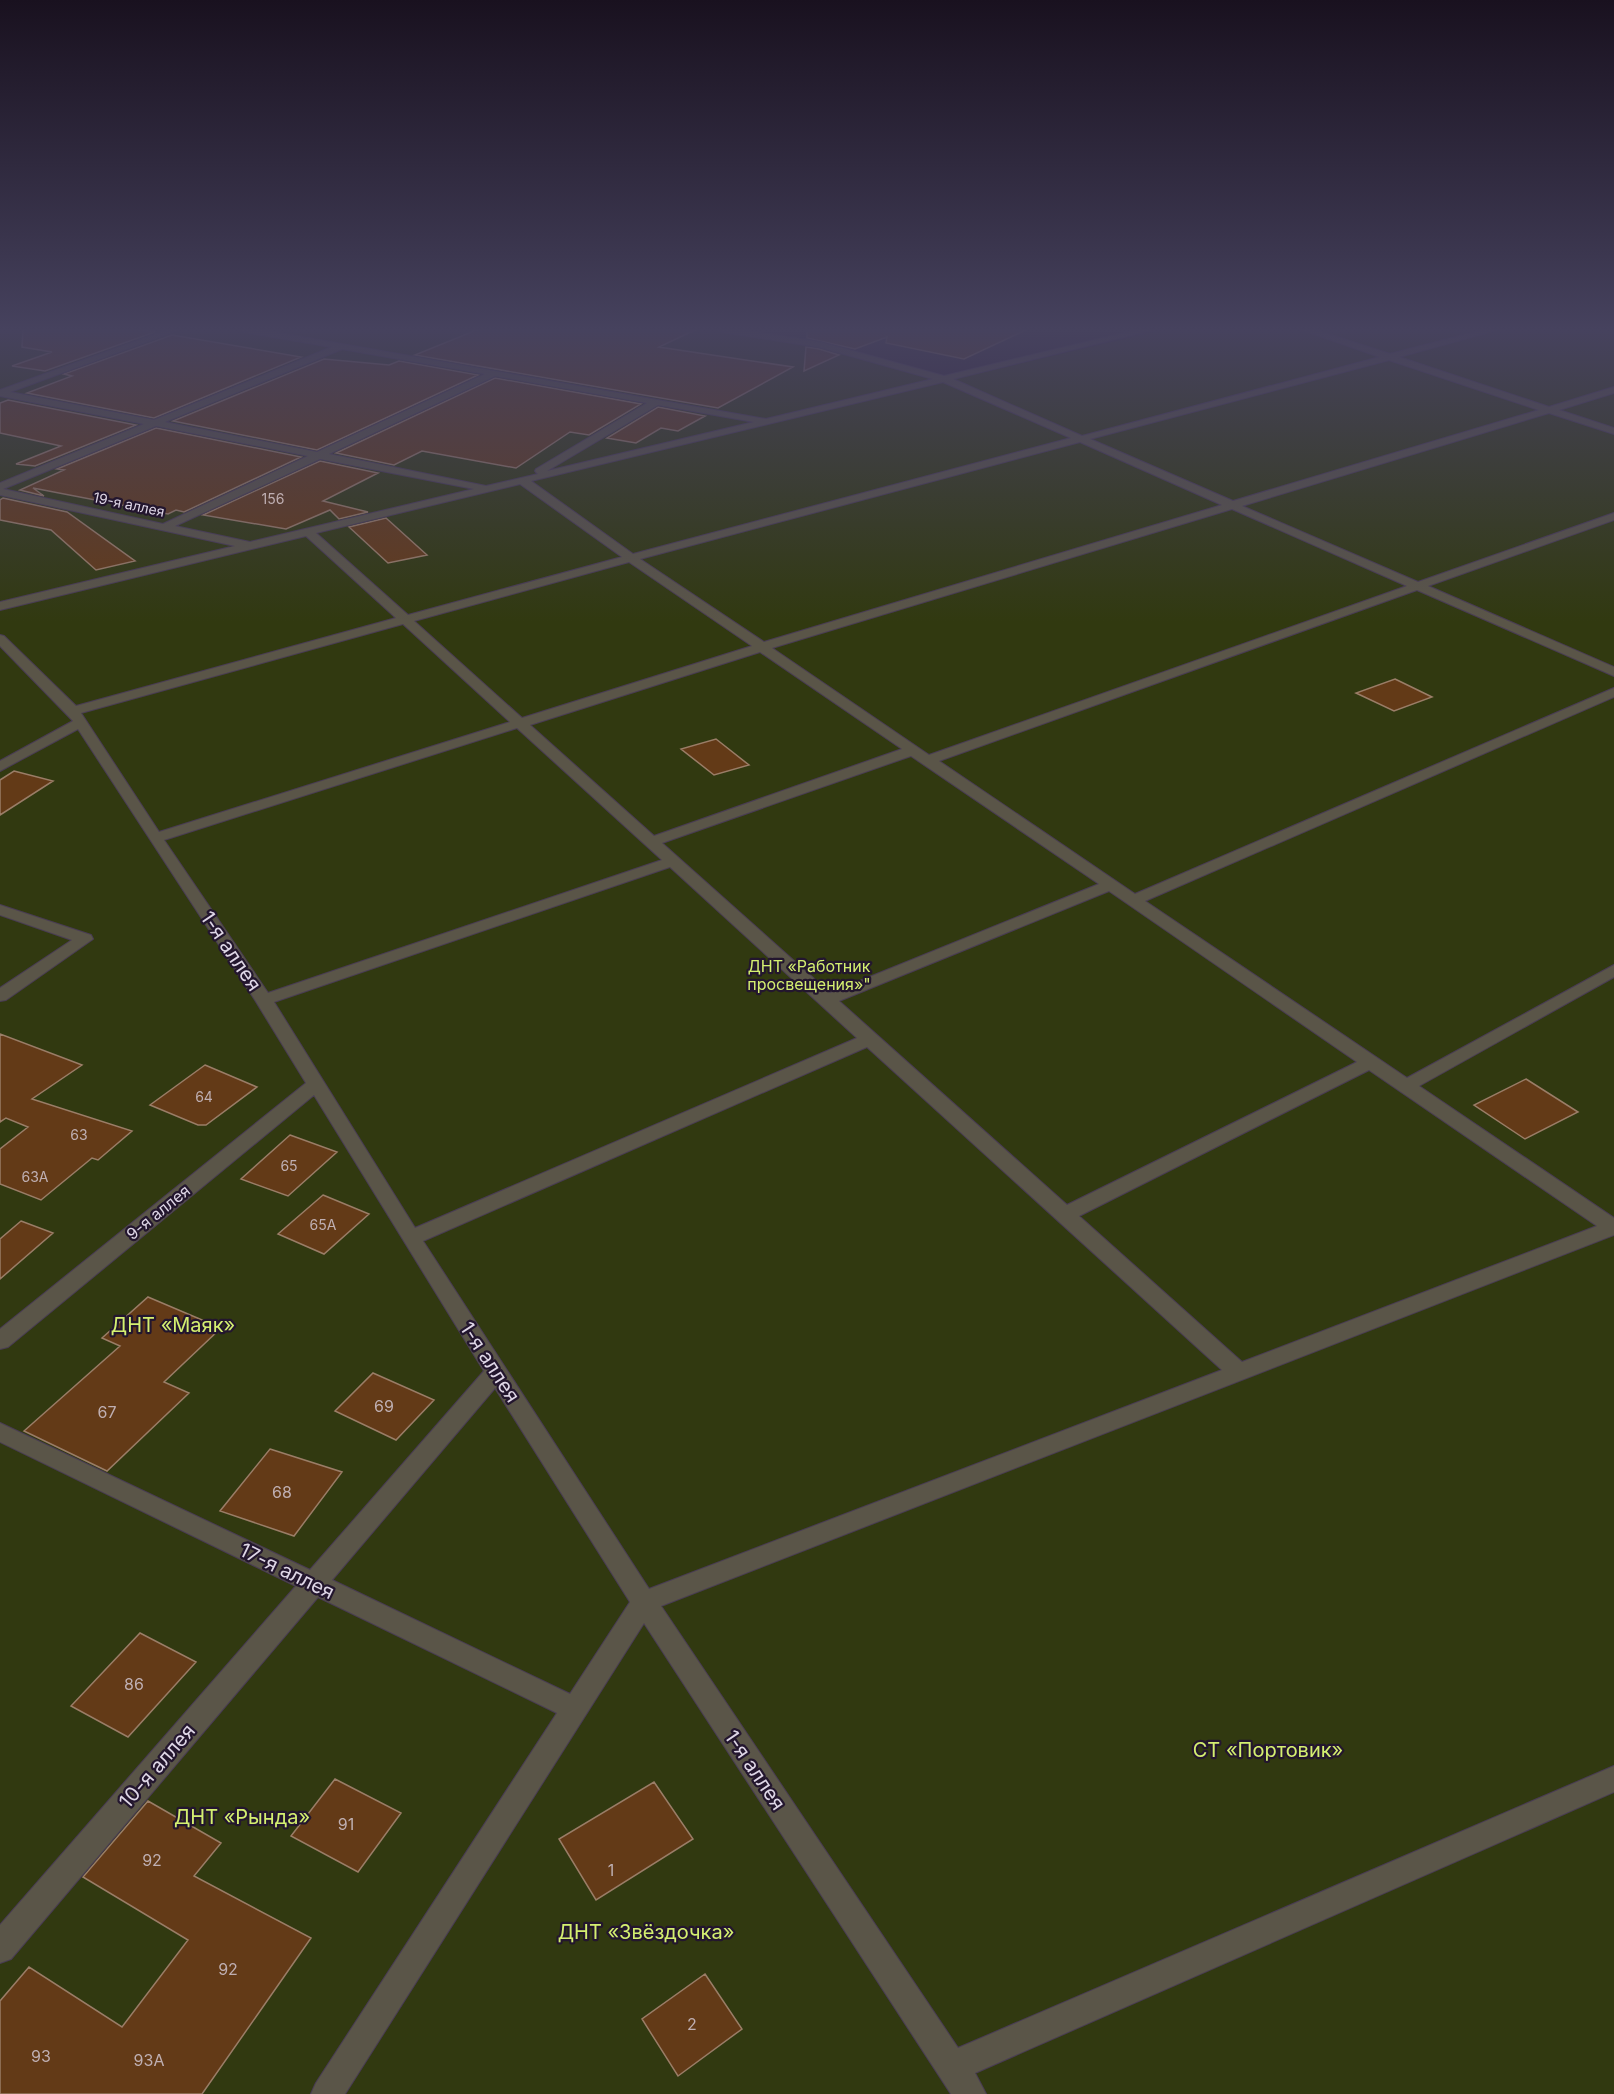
<svg xmlns="http://www.w3.org/2000/svg" width="1614" height="2094" viewBox="0 0 1614 2094" font-family="Inter,sans-serif">
  <style>
    .green { fill: #313910 }
    .building { fill: #633a17; stroke: #9a7d67; stroke-width: 1.5 }
    .lines { fill: none; stroke-linecap: round; stroke-linejoin: round }
    .minor-casing { stroke: #493c54; stroke-width: 2 }
    .minor { fill: #5a5548; fill-rule: evenodd }
    .labels { text-anchor: middle; dominant-baseline: central; stroke-width: 4.5; stroke-linejoin: round; paint-order: stroke }
    .number-label { font-size: 14px; fill: #bfafb2 }
    .far-street-label { font-size: 14px; fill: #ded6e6; stroke: #23162e }
    .park-label { font-size: 16px; fill: #d4ef70; stroke: #23162e }
    .street-label { font-size: 16px; fill: #ded6e6; stroke: #23162e }
    .near-number-label { font-size: 16px; fill: #bfafb2 }
    .near-street-label { font-size: 20px; fill: #ded6e6; stroke: #23162e }
    .near-park-label { font-size: 20px; fill: #d4ef70; stroke: #23162e }
  </style>
  <rect width="100%" height="100%" fill="#2d1f38"/>
  <path class="green" d="M 0,329 L 722,329 L 820,345 L 955,379 L 1167,329 L 1614,329 L 1614,2094 L 0,2094 Z"/>
  <path class="building" d="M 23,329 L 133,329 L 155,332 L 45,371 L 12,366 L 52,352 L 22,347 Z
    M 479,329 L 697,329 L 659,347 L 793,367 L 718,408 L 415,355 Z
    M 807,329 L 1028,329 L 964,359 L 886,343 L 887,337 L 855,349 L 807,338 Z
    M 172,335 L 301,357 L 154,418 L 27,393 L 72,376 L 64,374 Z
    M 806,347 L 819,349 L 839,355 L 804,371 Z
    M 324,359 L 389,365 L 399,361 L 478,375 L 317,450 L 173,421 Z
    M 495,378 L 641,404 L 589,435 L 570,432 L 516,468 L 422,451 L 394,465 L 336,453 Z
    M 8,400 L 136,425 L 35,466 L 16,464 L 61,446 L 0,433 L 0,403 Z
    M 658,407 L 705,416 L 678,431 L 661,428 L 636,443 L 607,438 Z
    M 156,428 L 301,457 L 184,512 L 176,510 L 168,514 L 33,488 L 44,496 L 20,490 L 64,470 L 57,469 Z
    M 320,461 L 378,473 L 323,501 L 368,512 L 339,519 L 330,510 L 286,529 L 203,515 Z
    M 3,498 L 67,512 L 135,561 L 96,570 L 51,530 L 0,520 L 0,500 Z
    M 386,518 L 427,555 L 388,563 L 349,527 Z
    M 1395,679 L 1432,697 L 1394,711 L 1356,693 Z
    M 716,739 L 749,765 L 714,775 L 681,749 Z
    M 14,771 L 53,781 L 0,815 L 0,780 Z
    M 0,1034 L 82,1065 L 32,1099 L 132,1131 L 98,1160 L 92,1158 L 41,1200 L 0,1184 L 0,1149 L 28,1127 L 6,1118 L 0,1122 Z
    M 205,1065 L 257,1087 L 206,1125 L 198,1125 L 150,1105 Z
    M 1526,1079 L 1578,1112 L 1525,1139 L 1474,1105 Z
    M 290,1135 L 337,1152 L 288,1196 L 241,1179 Z
    M 323,1195 L 369,1214 L 324,1254 L 278,1234 Z
    M 21,1221 L 53,1233 L 0,1279 L 0,1239 Z
    M 148,1297 L 221,1328 L 164,1382 L 189,1393 L 107,1471 L 24,1431 L 120,1346 L 102,1338 Z
    M 373,1373 L 434,1400 L 396,1440 L 335,1411 Z
    M 270,1449 L 342,1472 L 294,1536 L 220,1511 Z
    M 140,1633 L 196,1662 L 128,1737 L 71,1706 Z
    M 335,1779 L 401,1813 L 358,1872 L 291,1836 Z
    M 654,1782 L 693,1839 L 596,1900 L 559,1839 Z
    M 148,1801 L 221,1843 L 194,1876 L 311,1938 L 202,2094 L 0,2094 L 0,2001 L 29,1967 L 122,2027 L 188,1940 L 83,1877 Z
    M 705,1974 L 742,2029 L 678,2076 L 642,2019 Z"/>
  <g class="lines">
    <defs>
      <path id="minor" d="M 170,329 L 181,329 L 10,392 L 154,420 L 332,347 L 244,332 L 240,329 L 257,329 L 766,419 L 933,379 L 819,347 L 722,332 L 718,329 L 736,329 L 820,342 L 944,376 L 1141,329 L 1155,329 L 953,379 L 1082,436 L 1380,357 L 1300,329 L 1312,329 L 1390,354 L 1487,329 L 1500,329 L 1399,357 L 1549,407 L 1614,387 L 1614,393 L 1559,410 L 1614,428 L 1614,434 L 1549,413 L 1242,506 L 1418,582 L 1614,513 L 1614,520 L 1428,586 L 1614,667 L 1614,676 L 1417,590 L 939,761 L 1135,894 L 1614,688 L 1614,697 L 1145,901 L 1407,1078 L 1614,965 L 1614,977 L 1419,1086 L 1614,1218 L 1614,1235 L 661,1606 L 958,2048 L 1614,1766 L 1614,1792 L 975,2073 L 986,2094 L 951,2094 L 644,1623 L 345,2094 L 311,2094 L 316,2083 L 557,1713 L 318,1597 L 11,1959 L 0,1963 L 0,1925 L 296,1586 L 0,1442 L 0,1423 L 310,1570 L 484,1371 L 314,1095 L 8,1347 L 0,1349 L 0,1329 L 306,1083 L 255,1000 L 78,729 L 0,771 L 0,761 L 73,721 L 0,646 L 0,635 L 4,636 L 76,706 L 396,618 L 306,536 L 0,610 L 0,602 L 235,546 L 0,495 L 0,483 L 144,424 L 0,396 L 0,390 ZM 342,349 L 485,374 L 317,452 L 165,422 ZM 1389,360 L 1539,410 L 1233,501 L 1090,439 ZM 495,376 L 647,403 L 536,469 L 535,471 L 538,474 L 486,486 L 329,454 ZM 943,382 L 1071,438 L 633,554 L 531,481 ZM 658,405 L 754,422 L 547,471 ZM 156,426 L 308,456 L 163,524 L 3,489 ZM 1080,442 L 1222,505 L 764,642 L 640,559 ZM 320,459 L 474,489 L 250,542 L 175,526 ZM 520,484 L 622,557 L 408,615 L 316,533 ZM 1232,509 L 1407,586 L 929,755 L 772,648 ZM 629,562 L 752,646 L 522,718 L 414,621 ZM 403,624 L 510,722 L 159,832 L 81,713 ZM 760,652 L 902,749 L 654,836 L 530,725 ZM 517,728 L 662,860 L 268,993 L 164,840 ZM 911,756 L 1099,884 L 830,993 L 662,843 ZM 670,867 L 857,1038 L 415,1228 L 274,1002 ZM 1109,891 L 1357,1062 L 1067,1205 L 839,1001 ZM 867,1047 L 1222,1370 L 649,1589 L 423,1241 ZM 1369,1070 L 1597,1226 L 1242,1362 L 1079,1216 ZM 495,1388 L 630,1602 L 570,1694 L 332,1580 Z
        M 0,905 L 91,935 L 93,939 L 6,1000 L 0,1001 L 0,988 L 72,940 L 0,915 Z"/>
    </defs>
    <use href="#minor" class="minor-casing"/>
    <use href="#minor" class="minor"/>
  </g>
  <linearGradient id="sky" x2="0" y2="1"><stop stop-color="#19111f"/><stop offset="0.53" stop-color="#46425e"/><stop offset="1" stop-color="#46425e" stop-opacity="0"/></linearGradient>
  <rect width="1614" height="622" fill="url(#sky)"/>
  <g class="labels">
    <g class="number-label">
      <text x="273" y="498">156</text>
      <text x="204" y="1096">64</text>
      <text x="79" y="1134">63</text>
      <text x="289" y="1165">65</text>
      <text x="35" y="1176">63А</text>
      <text x="323" y="1224">65А</text>
    </g>
    <g class="far-street-label">
      <text transform="translate(129 504) rotate(12)">19-я аллея</text>
    </g>
    <g class="park-label">
      <text x="809" y="966">ДНТ «Работник<tspan x="809" dy="18">просвещения»"</tspan></text>
    </g>
    <g class="street-label">
      <text transform="translate(158 1212) rotate(-39)">9-я аллея</text>
    </g>
    <g class="near-number-label">
      <text x="384" y="1406">69</text>
      <text x="107" y="1412">67</text>
      <text x="282" y="1492">68</text>
      <text x="134" y="1684">86</text>
      <text x="346" y="1824">91</text>
      <text x="152" y="1860">92</text>
      <text x="611" y="1870">1</text>
      <text x="228" y="1969">92</text>
      <text x="692" y="2024">2</text>
      <text x="41" y="2056">93</text>
      <text x="149" y="2060">93А</text>
    </g>
    <g class="near-street-label">
      <text transform="translate(231 951) rotate(56)">1-я аллея</text>
      <text transform="translate(490 1362) rotate(57)">1-я аллея</text>
      <text transform="translate(287 1571) rotate(26)">17-я аллея</text>
      <text transform="translate(157 1766) rotate(-49)">10-я аллея</text>
      <text transform="translate(755 1770) rotate(56)">1-я аллея</text>
    </g>
    <g class="near-park-label">
      <text x="173" y="1325">ДНТ «Маяк»</text>
      <text x="1268" y="1750">СТ «Портовик»</text>
      <text x="242" y="1817">ДНТ «Рында»</text>
      <text x="646" y="1932">ДНТ «Звёздочка»</text>
    </g>
  </g>
</svg>
